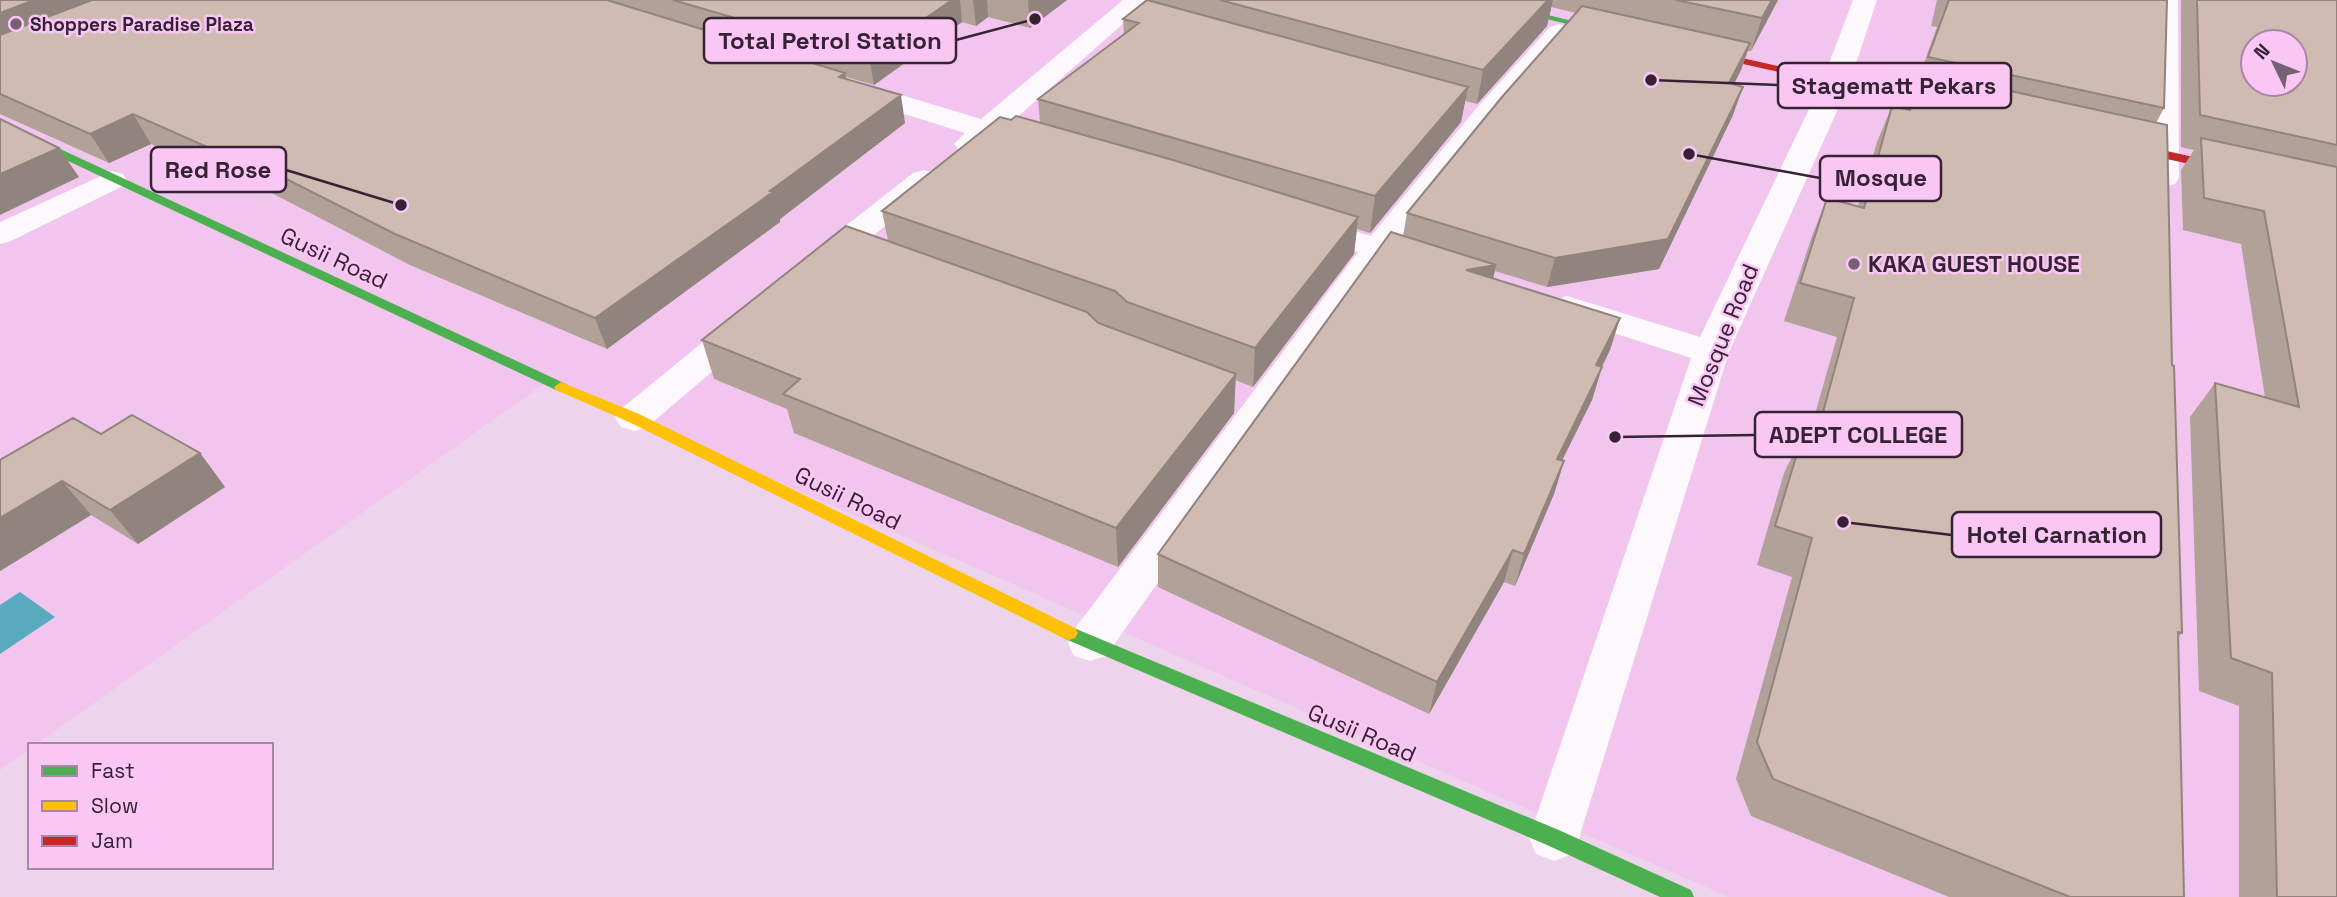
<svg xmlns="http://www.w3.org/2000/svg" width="2337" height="897" viewBox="0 0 2337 897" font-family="'Space Grotesk',sans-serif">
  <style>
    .built { fill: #f1c5ed; fill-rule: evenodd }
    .water { fill: #59aabe }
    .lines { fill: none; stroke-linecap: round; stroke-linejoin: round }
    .path { stroke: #dbd2da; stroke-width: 3.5; stroke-dasharray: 3.5 3.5; stroke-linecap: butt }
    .street { fill: #fcf8fc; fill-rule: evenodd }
    .fast { fill: #4caf50; fill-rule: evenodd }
    .slow { fill: #ffc107; fill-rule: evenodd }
    .jam { fill: #c62828; fill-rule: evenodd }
    .wall { fill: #b2a199 }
    .shaded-wall { fill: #91837d }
    .building { fill: #cfbbb2; stroke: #91837d; stroke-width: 2; fill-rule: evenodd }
    .poi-dot { fill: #766074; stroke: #fac7f5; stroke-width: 2.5 }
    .labels { text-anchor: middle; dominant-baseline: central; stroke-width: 5; stroke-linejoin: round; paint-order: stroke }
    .far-poi-label { font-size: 19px; font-weight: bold; fill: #352234; stroke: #fac7f5; text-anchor: start }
    .street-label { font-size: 23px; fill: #352234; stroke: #fac7f5 }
    .poi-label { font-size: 23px; font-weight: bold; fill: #352234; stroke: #fac7f5; text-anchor: start }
    .leader { fill: none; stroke: #352234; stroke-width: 2.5 }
    .callout-dot { fill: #352234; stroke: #fac7f5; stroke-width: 2.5 }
    .callout { fill: #fac7f5; stroke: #352234; stroke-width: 2.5 }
    .callout-label { font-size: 24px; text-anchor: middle; font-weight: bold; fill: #352234 }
  </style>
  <rect width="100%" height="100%" fill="#eed3ec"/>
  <path class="built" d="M 0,0 L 2337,0 L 2337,897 L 1729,897 L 548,381 L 35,745 L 30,745 L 30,749 L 0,770 ZM 2253,42 L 2295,42 L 2295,84 L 2253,84 Z"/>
  <path class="water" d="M 20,592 L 55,617 L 0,654 L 0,605 Z"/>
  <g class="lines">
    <path class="path" d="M 261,201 L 279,192"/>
    <path class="street" d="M 1123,0 L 1150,0 L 1006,127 L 1044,139 L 1049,145 L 1044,151 L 1034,154 L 990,141 C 979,150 973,154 959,150 L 954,144 L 965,133 L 841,94 L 837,88 L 841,82 L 851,80 L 981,119 Z
      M 1853,0 L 1877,0 L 1850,82 L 1729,352 L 1579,838 L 1572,854 L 1554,861 L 1536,854 L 1529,838 L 1691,358 L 1555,314 L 1550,307 L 1555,300 L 1567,296 L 1700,337 L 1822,82 Z
      M 2154,0 L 2178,0 L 2179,178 L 2175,184 L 2164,187 L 2153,184 L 2149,178 Z
      M 1559,24 L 1568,27 L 1572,32 L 1568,37 L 1494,123 L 1398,244 L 1442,257 L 1446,264 L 1442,271 L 1430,274 L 1385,261 L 1106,656 L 1090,661 L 1074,656 L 1068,643 L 1074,630 L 1358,252 L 1296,233 L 1291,226 L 1296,219 L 1307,217 L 1371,236 L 1474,111 L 1550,27 Z
      M 924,170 L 935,173 L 939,179 L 935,185 L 830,271 L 818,274 L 806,271 L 802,264 L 806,257 L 913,173 Z
      M 112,171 L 123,174 L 127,180 L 123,186 L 11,241 L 0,244 L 0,222 Z
      M 748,312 L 760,315 L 765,323 L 760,331 L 647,427 L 634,431 L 621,427 L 615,418 L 621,409 L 736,315 Z"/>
    <path class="fast" d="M 1468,0 L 1486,0 L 1622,33 L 1617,36 Z
      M 0,121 L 566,384 L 568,387 L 561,392 L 556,390 L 0,129 Z
      M 1069,626 L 1561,831 L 1691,890 L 1694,897 L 1660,897 L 1547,845 L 1063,638 L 1060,633 L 1063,628 Z"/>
    <path class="slow" d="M 561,382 L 639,414 L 1075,628 L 1078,633 L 1075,638 L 1069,640 L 1063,638 L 629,422 L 556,390 L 554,387 Z"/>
    <path class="jam" d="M 1693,47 L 1962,107 L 1968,110 L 1962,113 L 1689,52 L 1688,50 Z
      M 2117,140 L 2337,189 L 2337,197 L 2113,147 L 2113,141 Z"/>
  </g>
  <path class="wall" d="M 0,0 L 1067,0 L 1030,28 L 988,17 L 976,26 L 962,22 L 874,85 L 846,77 L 847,79 L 905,123 L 780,219 L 780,222 L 607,349 L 410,265 L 266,190 L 260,193 L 151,144 L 109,163 L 0,114 Z
    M 1147,0 L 1778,0 L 1751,51 L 1748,51 L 1741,70 L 1734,84 L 1733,115 L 1659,269 L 1547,287 L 1495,271 L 1493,278 L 1620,318 L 1610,350 L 1602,367 L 1592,400 L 1562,460 L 1564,461 L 1554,494 L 1515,586 L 1504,582 L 1429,714 L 1158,587 L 1158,554 L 1403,236 L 1407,213 L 1576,13 L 1551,7 L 1547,26 L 1477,104 L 1465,101 L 1461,122 L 1370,233 L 1357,229 L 1354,254 L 1253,387 L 1235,380 L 1234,413 L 1118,567 L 794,433 L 787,409 L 714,379 L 702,340 L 888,241 L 882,211 L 1011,120 L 1040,123 L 1038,99 L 1124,35 L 1123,19 Z
    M 1937,0 L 2167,0 L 2164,108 L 2156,123 L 2172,365 L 2182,633 L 2178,638 L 2184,897 L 1949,897 L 1751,816 L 1736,779 L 1792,577 L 1757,565 L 1784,473 L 1803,434 L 1809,435 L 1837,337 L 1784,321 L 1812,236 L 1827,198 L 1858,206 L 1877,142 L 1892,106 L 1907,109 L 1916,88 L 1915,88 L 1937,27 L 1931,26 Z
    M 2181,0 L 2337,0 L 2337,897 L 2239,897 L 2239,706 L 2199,691 L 2190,417 L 2215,383 L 2265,397 L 2241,244 L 2183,230 L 2181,170 L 2194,150 L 2181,147 Z
    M 73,418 L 101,434 L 200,453 L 225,487 L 138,544 L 91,515 L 0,571 Z"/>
  <path class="shaded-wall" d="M 34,0 L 119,0 L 0,48 L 0,13 Z
    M 952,0 L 960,0 L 962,22 L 874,85 L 869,57 Z
    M 973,0 L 987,0 L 988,17 L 976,26 Z
    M 1029,0 L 1067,0 L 1030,28 L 1028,1 Z
    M 1548,0 L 1553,0 L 1547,26 L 1477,104 L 1483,70 Z
    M 1772,0 L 1778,0 L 1751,51 L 1762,18 Z
    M 1750,43 L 1741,70 L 1720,111 L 1729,83 Z
    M 845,73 L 851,101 L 839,77 Z
    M 1468,87 L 1461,122 L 1370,233 L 1375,196 Z
    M 1743,87 L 1733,115 L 1659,269 L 1547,287 L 1555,258 Z
    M 901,95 L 905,123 L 780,219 L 780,222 L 607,349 L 595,318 Z
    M 133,114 L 151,144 L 109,163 L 90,134 Z
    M 59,148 L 79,177 L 0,215 L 0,174 Z
    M 249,160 L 266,190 L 260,193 L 243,163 Z
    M 1358,217 L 1354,254 L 1253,387 L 1255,348 Z
    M 1496,265 L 1489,297 L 1466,270 Z
    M 1620,318 L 1610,350 L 1586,398 L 1596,365 Z
    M 1602,367 L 1592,400 L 1547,491 L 1557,459 Z
    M 1236,374 L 1234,413 L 1118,567 L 1116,528 Z
    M 200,453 L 225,487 L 138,544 L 110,510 Z
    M 1564,461 L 1554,494 L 1515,586 L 1524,554 Z
    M 62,481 L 91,515 L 0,571 L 0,518 Z
    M 1513,550 L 1504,582 L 1429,714 L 1437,682 Z"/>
  <path class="building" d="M 0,0 L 34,0 L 0,13 Z
    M 92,0 L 607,0 L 845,73 L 839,77 L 901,95 L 770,191 L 773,192 L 595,318 L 395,234 L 249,160 L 243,163 L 133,114 L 90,134 L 0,94 L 0,35 Z
    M 673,0 L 952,0 L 869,57 Z
    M 1147,0 L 1468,87 L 1375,196 L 1038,99 L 1139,23 L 1123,19 Z
    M 1220,0 L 1548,0 L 1483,70 Z
    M 1676,0 L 1772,0 L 1762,18 Z
    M 1949,0 L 2167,0 L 2164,108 L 1928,57 Z
    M 2197,0 L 2337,0 L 2337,145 L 2200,115 ZM 2253,42 L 2295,42 L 2295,84 L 2253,84 Z
    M 1582,6 L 1750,43 L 1729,83 L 1743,87 L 1668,239 L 1555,258 L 1407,213 L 1502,97 Z
    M 1923,72 L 2167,125 L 2172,365 L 2174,366 L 2182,633 L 2178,632 L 2184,897 L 2070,897 L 1773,779 L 1757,742 L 1812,538 L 1775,526 L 1803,434 L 1816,438 L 1854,298 L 1800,283 L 1827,198 L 1864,208 L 1892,106 L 1910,110 Z
    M 1016,116 L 1173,160 L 1358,217 L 1255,348 L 1127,302 L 1115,291 L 882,211 L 1000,117 L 1011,120 Z
    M 0,119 L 59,148 L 0,174 Z
    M 2201,138 L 2337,167 L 2337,897 L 2277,897 L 2272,673 L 2231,658 L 2215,383 L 2299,407 L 2264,211 L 2204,198 Z
    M 846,226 L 1087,312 L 1098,323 L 1236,374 L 1116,528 L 783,394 L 800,379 L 702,340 Z
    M 1391,232 L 1496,265 L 1466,270 L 1620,318 L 1596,365 L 1602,367 L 1557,459 L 1564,461 L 1524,554 L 1513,550 L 1437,682 L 1158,554 Z
    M 132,415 L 200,453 L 110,510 L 62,481 L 0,518 L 0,460 L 73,418 L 101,434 Z"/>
  <g class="poi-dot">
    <circle cx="16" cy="24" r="7"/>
    <circle cx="1854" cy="264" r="7"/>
  </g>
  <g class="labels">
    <g class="far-poi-label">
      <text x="30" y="24">Shoppers Paradise Plaza</text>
    </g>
    <g class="street-label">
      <text transform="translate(334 258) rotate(25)">Gusii Road</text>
      <text transform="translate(1723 335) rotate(-68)">Mosque Road</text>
      <text transform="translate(848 498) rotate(26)">Gusii Road</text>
      <text transform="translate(1362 733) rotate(23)">Gusii Road</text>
    </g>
    <g class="poi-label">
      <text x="1868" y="264">KAKA GUEST HOUSE</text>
    </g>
  </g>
  <path class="leader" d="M1035 19L956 40M1651 80L1778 85M401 205L286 170M1689 154L1820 178M1615 437L1755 435M1843 522L1952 535"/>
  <g class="callout-dot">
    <circle cx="1035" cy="19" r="7"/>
    <circle cx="1651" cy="80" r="7"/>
    <circle cx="401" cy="205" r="7"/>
    <circle cx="1689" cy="154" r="7"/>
    <circle cx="1615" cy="437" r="7"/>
    <circle cx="1843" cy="522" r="7"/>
  </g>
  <g class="callout">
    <rect x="704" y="18" width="252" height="45" rx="7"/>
    <rect x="1778" y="63" width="233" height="45" rx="7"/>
    <rect x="151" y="147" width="135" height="45" rx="7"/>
    <rect x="1820" y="156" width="121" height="45" rx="7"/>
    <rect x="1755" y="412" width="207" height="45" rx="7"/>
    <rect x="1952" y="512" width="209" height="45" rx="7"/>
  </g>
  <g class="callout-label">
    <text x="830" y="49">Total Petrol Station</text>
    <text x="1894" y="94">Stagematt Pekars</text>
    <text x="218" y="178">Red Rose</text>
    <text x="1881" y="186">Mosque</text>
    <text x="1858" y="443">ADEPT COLLEGE</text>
    <text x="2057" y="543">Hotel Carnation</text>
  </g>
  <rect x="28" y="743" width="245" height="126" fill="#fac7f5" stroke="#ab85a8" stroke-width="2"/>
  <rect x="42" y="766" width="35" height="10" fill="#4caf50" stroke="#ab85a8" stroke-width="2"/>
  <text x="91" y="778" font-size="21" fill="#352234">Fast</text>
  <rect x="42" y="801" width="35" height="10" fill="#ffc107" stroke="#ab85a8" stroke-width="2"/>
  <text x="91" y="813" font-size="21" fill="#352234">Slow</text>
  <rect x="42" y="836" width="35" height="10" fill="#c62828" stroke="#ab85a8" stroke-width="2"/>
  <text x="91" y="848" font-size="21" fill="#352234">Jam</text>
  <g transform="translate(2274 63) rotate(313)"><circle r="33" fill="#fac7f5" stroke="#ab85a8" stroke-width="2"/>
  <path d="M0-5L12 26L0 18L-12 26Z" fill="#766074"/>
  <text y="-10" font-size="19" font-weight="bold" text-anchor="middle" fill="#352234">N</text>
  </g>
</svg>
